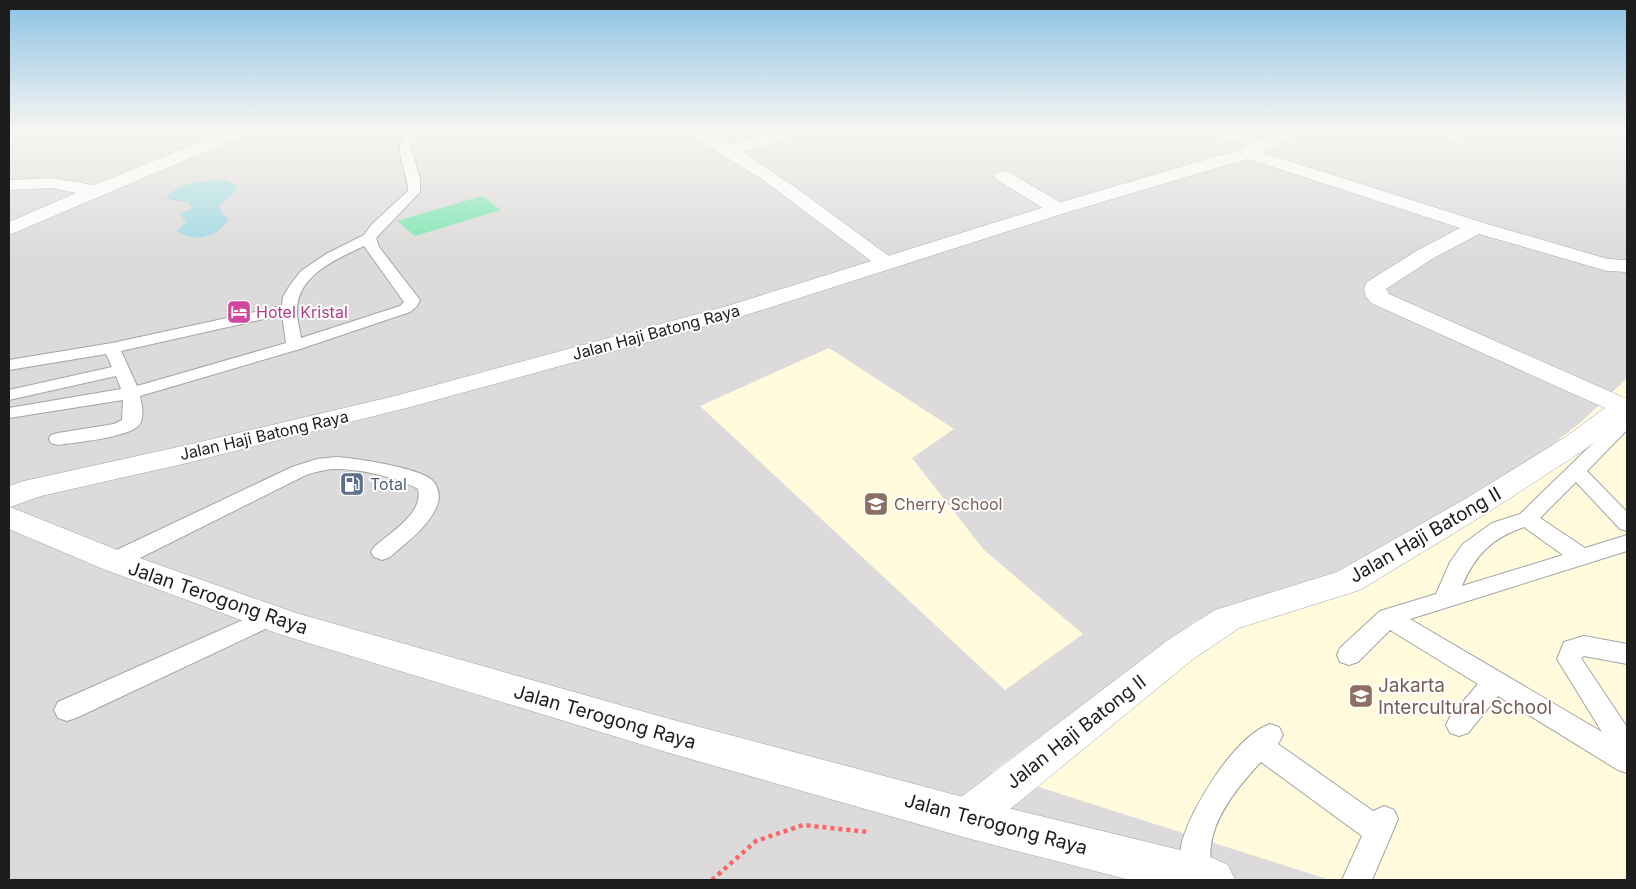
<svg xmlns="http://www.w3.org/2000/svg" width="1636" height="889" viewBox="0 0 1636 889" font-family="Inter,sans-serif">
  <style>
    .residential { fill: #dcdada }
    .education { fill: #fffbdc }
    .pitch { fill: #7ae5b1 }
    .water { fill: #9fd8e1 }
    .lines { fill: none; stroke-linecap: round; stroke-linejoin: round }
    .service-casing { stroke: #a4a4a4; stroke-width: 2 }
    .minor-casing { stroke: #a4a4a4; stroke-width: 1 }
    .tertiary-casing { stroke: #a4a4a4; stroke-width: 1 }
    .path { stroke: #ff6464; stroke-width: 4.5; stroke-dasharray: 4 4; stroke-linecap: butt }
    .service { fill: #fff; fill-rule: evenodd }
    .minor { fill: #fff; fill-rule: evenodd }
    .tertiary { fill: #fff; fill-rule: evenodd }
    .labels { text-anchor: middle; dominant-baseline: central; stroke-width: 4; stroke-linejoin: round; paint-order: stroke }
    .hotel-label { font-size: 16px; fill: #b23c85; stroke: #fff; text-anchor: start }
    .street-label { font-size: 16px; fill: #1d1d1d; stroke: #fff }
    .service-label { font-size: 16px; fill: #4e5e75; stroke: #fff; text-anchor: start }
    .education-label { font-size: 16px; fill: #785e54; stroke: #fff; text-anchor: start }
    .near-street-label { font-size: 19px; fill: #1d1d1d; stroke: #fff }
    .near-education-label { font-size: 19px; fill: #785e54; stroke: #fff; text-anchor: start }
  </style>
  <rect width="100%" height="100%" fill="#efeae2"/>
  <path class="residential" d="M 9,132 L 1627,132 L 1627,880 L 9,880 Z"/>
  <path class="education" d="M 829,348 L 954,429 L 912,458 L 984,550 L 1083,634 L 1005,690 L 700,406 Z
    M 1627,378 L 1627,880 L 1330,880 L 992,772 L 1197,620 L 1420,550 L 1581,422 Z"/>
  <path class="pitch" d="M 482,196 L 501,210 L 415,236 L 397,221 Z"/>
  <path class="water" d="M 224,180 L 238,186 L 227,200 L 219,206 L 223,215 L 229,218 C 220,237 193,244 177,231 L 186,222 L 180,214 L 192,208 L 188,202 L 166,199 C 177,181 205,181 224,180 Z"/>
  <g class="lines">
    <defs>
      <path id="service" d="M 414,132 L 428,132 L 412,143 L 411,147 L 420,179 L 420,192 L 376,238 L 379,247 L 420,300 L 417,306 L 410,312 L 300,349 L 140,396 C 142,404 145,420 138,426 C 126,438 76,442 58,445 L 51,443 L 49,439 L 51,435 L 58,433 L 114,424 L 122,420 L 123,400 L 9,418 L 9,408 L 121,389 L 116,376 L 9,400 L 9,390 L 112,367 L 106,354 L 9,370 L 9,360 L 112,343 L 282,306 L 283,297 L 290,285 L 301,271 L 326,254 L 364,235 L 372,224 L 408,191 C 409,177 393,148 403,139 C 406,136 411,134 414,132 ZM 364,246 L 404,302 L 400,306 L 301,338 C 300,330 297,320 297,312 C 296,275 337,259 364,246 ZM 282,315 L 286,343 L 137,386 L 121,351 Z
        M 1627,414 L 1627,430 L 1587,471 L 1627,512 L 1627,531 L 1620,529 L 1576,482 L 1540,518 L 1585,548 L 1627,535 L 1627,551 L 1410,619 L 1602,732 L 1557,659 L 1564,642 L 1584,636 L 1627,644 L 1627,664 L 1584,656 L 1581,658 L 1627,727 L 1627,773 L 1618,770 L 1498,696 L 1468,733 L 1459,736 L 1450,733 L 1446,725 L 1450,717 L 1478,684 L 1390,630 L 1358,662 L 1349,665 L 1340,662 L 1337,655 L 1340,648 L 1380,611 L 1436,594 L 1450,562 L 1463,544 L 1492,523 L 1520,514 L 1621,416 ZM 1524,527 L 1563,555 L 1462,586 C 1475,555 1492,538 1524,527 Z
        M 336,457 C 354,458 422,468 433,481 C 438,487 440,495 438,503 C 430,526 407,542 390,557 L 382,560 L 374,557 L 371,552 L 374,547 C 390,533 424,513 418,489 C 398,477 356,468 333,469 C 323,470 315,472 306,475 L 122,567 L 114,569 L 106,567 L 103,561 L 106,555 L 292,467 L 317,459 Z
        M 268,609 L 276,612 L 280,618 L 276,624 L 76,718 L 67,721 L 58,718 L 54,710 L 58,702 Z
        M 1270,724 L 1279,727 L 1283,735 L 1278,744 L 1373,811 L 1384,806 L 1394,810 L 1398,819 L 1372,880 L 1342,880 L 1362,836 L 1261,762 C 1240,784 1215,814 1211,845 C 1209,855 1212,866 1213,876 L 1211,880 L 1185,880 C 1181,870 1179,853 1182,842 C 1192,806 1235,736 1270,724 Z"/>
      <path id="minor" d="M 224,132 L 247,132 L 245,135 L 9,235 L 9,222 L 76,193 L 52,188 L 9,190 L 9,180 L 52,178 L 94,185 Z
        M 686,132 L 707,132 L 731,145 L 772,132 L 798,132 L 796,135 L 743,152 L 799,190 L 893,259 L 896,263 L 893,267 L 886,269 L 879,267 L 763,180 Z
        M 1209,132 L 1235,132 L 1269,143 L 1271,146 L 1269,149 L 1263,151 L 1211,135 Z
        M 1447,132 L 1466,132 C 1461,139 1454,141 1446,139 L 1444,136 Z
        M 1248,148 L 1484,223 L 1608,259 L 1627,260 L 1627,272 L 1607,271 L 1479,234 L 1432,259 L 1386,289 L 1389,294 L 1627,399 L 1627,417 L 1584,450 L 1487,513 L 1360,590 L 1239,628 L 1192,660 L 982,832 L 967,838 L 952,832 L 946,818 L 952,804 L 1168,640 L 1215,610 L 1337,572 L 1465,499 L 1564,438 L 1605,408 L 1373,304 C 1366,297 1361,292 1367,282 L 1418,250 L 1460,228 L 1242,157 L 1240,153 L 1242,149 Z
        M 1003,171 L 1009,172 L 1065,205 L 1067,209 L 1065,213 L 1058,215 L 1051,213 L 997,180 L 994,176 L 997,172 Z"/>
      <path id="tertiary" d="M 1278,132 L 1300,132 L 1298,135 L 1254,157 L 1065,213 L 743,316 L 410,407 L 187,463 L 41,496 L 10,507 L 125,553 L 296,613 L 666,718 L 967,798 L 1213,858 L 1228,865 L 1235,880 L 1130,880 L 967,838 L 666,752 L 279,634 L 103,569 L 9,529 L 9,486 L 24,481 L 187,445 L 395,396 L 727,306 L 1051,205 L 1242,149 Z"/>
    </defs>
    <use href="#service" class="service-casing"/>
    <use href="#minor" class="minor-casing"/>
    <use href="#tertiary" class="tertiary-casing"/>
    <path class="path" d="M 712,880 L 756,841 L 803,825 L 868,832"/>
    <use href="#service" class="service"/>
    <use href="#minor" class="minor"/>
    <use href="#tertiary" class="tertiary"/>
  </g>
  <linearGradient id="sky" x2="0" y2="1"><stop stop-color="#8bc2e5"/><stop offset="0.51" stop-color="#f8f6f2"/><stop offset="1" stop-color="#f8f6f2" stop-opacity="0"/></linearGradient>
  <rect width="1636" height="257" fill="url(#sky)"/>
  <defs>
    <symbol id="hotel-square" viewBox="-11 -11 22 22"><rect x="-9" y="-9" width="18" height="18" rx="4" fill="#d1479c" stroke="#fff"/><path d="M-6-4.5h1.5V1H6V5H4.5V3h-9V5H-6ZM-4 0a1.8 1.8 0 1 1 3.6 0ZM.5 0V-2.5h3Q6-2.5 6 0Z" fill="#fff"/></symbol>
    <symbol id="fuel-square" viewBox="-11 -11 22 22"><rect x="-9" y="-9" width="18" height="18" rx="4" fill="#5c6f8a" stroke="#fff"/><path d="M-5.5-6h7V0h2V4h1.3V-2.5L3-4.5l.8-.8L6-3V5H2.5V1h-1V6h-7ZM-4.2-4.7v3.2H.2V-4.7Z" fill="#fff"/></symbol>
    <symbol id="school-square" viewBox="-11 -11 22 22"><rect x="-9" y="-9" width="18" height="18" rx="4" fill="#8d6e63" stroke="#fff"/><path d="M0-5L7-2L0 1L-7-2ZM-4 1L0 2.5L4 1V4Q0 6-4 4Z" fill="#fff"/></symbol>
  </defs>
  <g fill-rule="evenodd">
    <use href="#hotel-square" x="225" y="298" width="28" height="28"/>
    <use href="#fuel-square" x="338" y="470" width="28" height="28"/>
    <use href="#school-square" x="862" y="490" width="28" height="28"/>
    <use href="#school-square" x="1347" y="682" width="28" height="28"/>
  </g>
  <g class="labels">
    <g class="hotel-label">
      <text x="256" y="312">Hotel Kristal</text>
    </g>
    <g class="street-label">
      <text transform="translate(656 332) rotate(-15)">Jalan Haji Batong Raya</text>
      <text transform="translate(264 435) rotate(-13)">Jalan Haji Batong Raya</text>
    </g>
    <g class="service-label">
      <text x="370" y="484">Total</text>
    </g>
    <g class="education-label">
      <text x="894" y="504">Cherry School</text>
    </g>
    <g class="near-street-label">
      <text transform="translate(1425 535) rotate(-30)">Jalan Haji Batong II</text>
      <text transform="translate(218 598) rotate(19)">Jalan Terogong Raya</text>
      <text transform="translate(605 717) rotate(16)">Jalan Terogong Raya</text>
      <text transform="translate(1076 732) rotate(-38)">Jalan Haji Batong II</text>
      <text transform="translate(996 824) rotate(15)">Jalan Terogong Raya</text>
    </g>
    <g class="near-education-label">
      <text x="1378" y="685">Jakarta<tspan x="1378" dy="22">Intercultural School</tspan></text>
    </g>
  </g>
  <rect width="1636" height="889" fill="none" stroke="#1d1d1d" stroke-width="20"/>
</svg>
